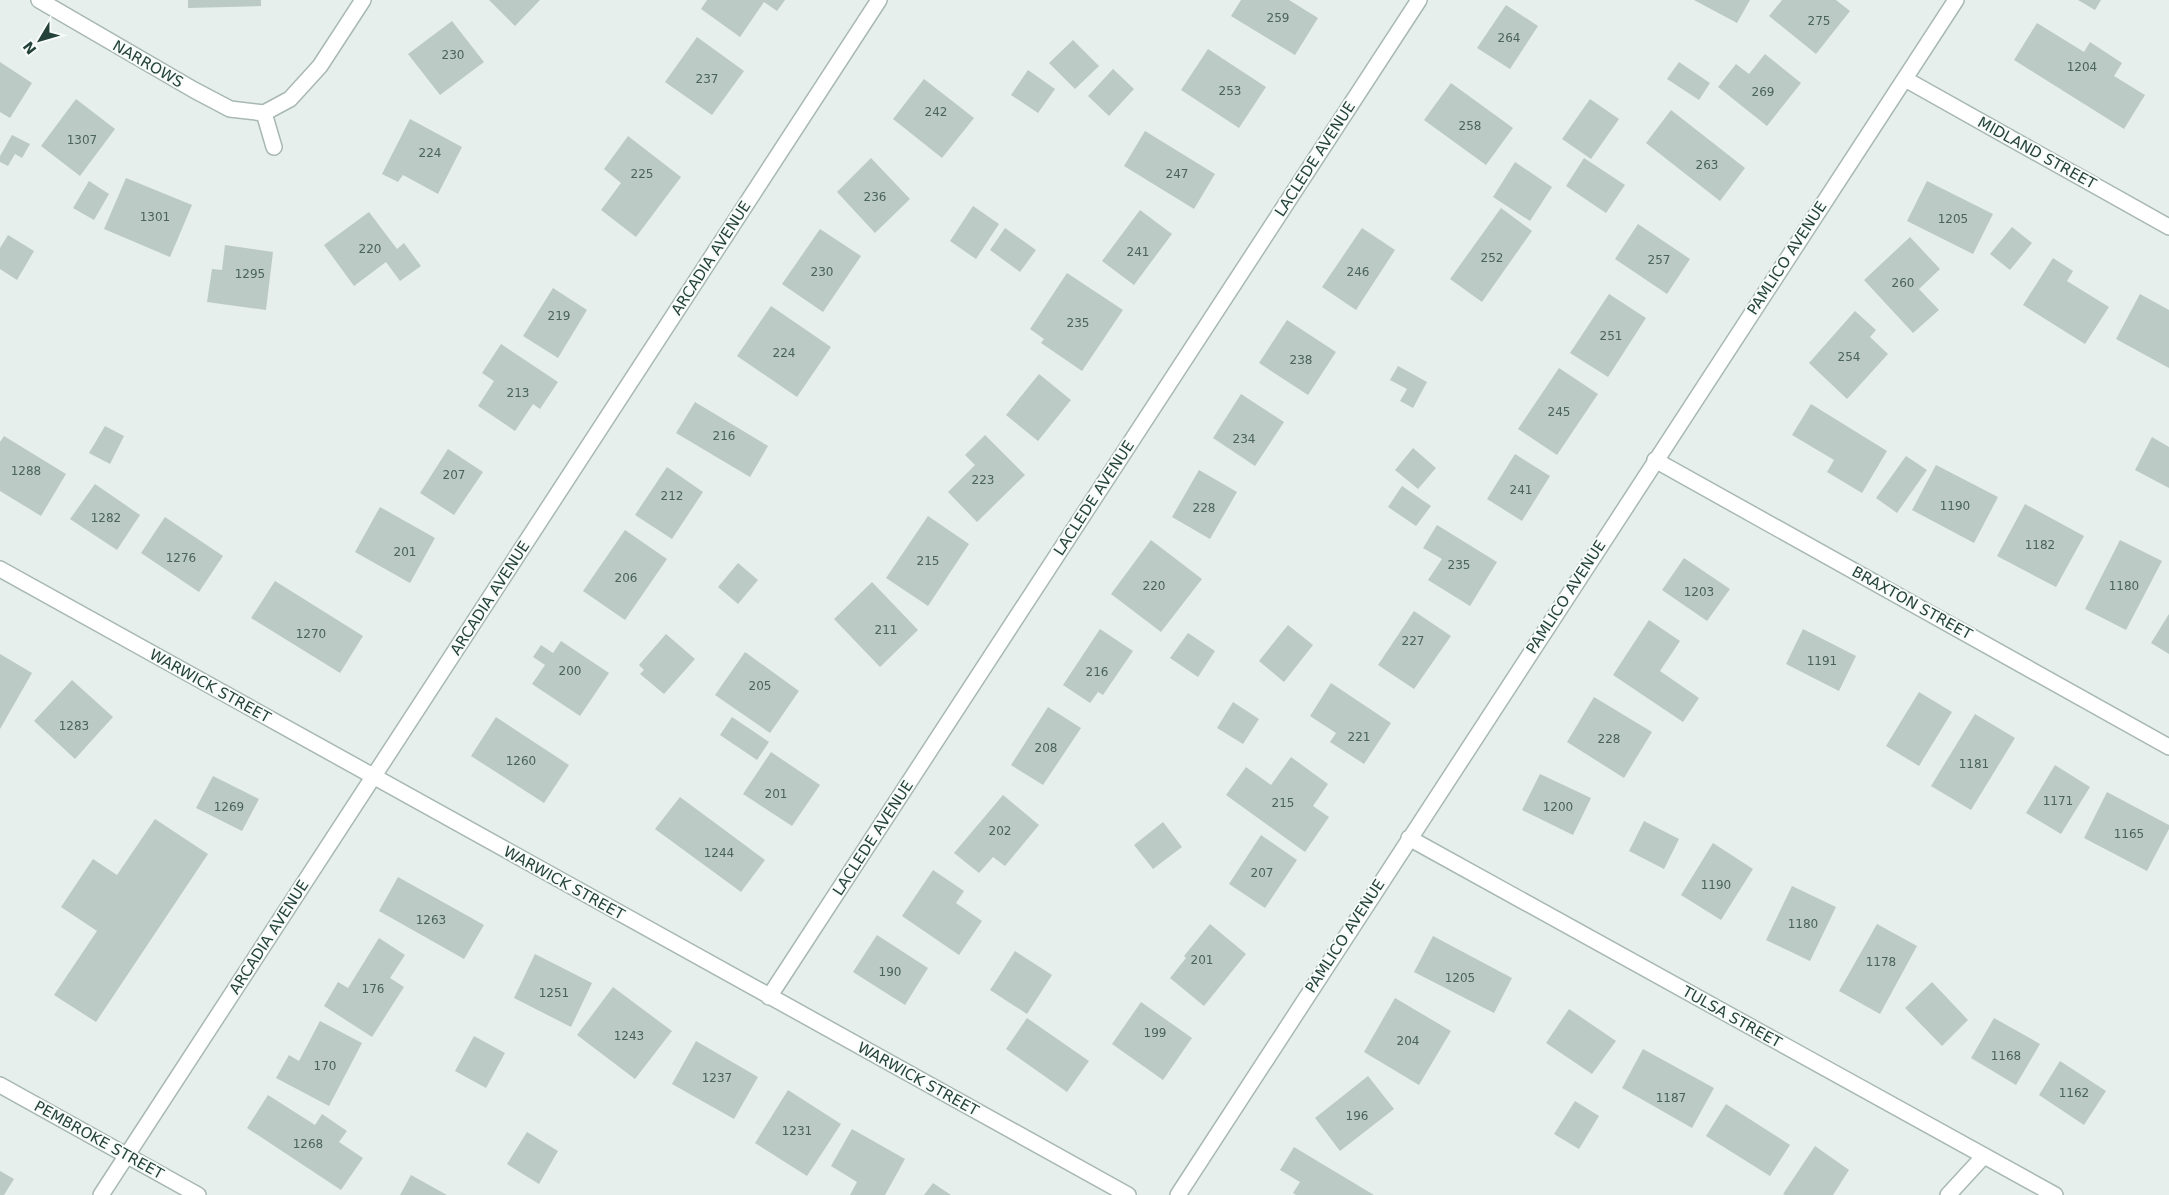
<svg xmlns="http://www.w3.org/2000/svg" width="2169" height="1195" viewBox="0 0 2169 1195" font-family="'DejaVu Sans',sans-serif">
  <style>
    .building { fill: #bbcac4 }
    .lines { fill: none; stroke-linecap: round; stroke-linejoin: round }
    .minor-casing { stroke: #a8b8b2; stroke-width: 18 }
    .minor { stroke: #fff; stroke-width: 15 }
    .labels { text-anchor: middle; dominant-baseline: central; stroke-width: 4; stroke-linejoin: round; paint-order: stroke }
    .number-label { font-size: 12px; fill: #4a645c }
    .street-label { font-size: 15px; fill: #24423a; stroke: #f7fbf9 }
  </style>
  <rect width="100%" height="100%" fill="#e6efeb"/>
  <path class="building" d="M 188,0 L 261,0 L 261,6 L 188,8 Z
    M 489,0 L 540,0 L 515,26 Z
    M 707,0 L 785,0 L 777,11 L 764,2 L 740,37 L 701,9 Z
    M 1241,0 L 1289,0 L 1318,18 L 1295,55 L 1231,16 Z
    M 1694,0 L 1750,0 L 1737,23 Z
    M 1782,0 L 1836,0 L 1850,11 L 1816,54 L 1769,16 Z
    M 2078,0 L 2101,0 L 2095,10 Z
    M 1506,5 L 1538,26 L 1510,69 L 1477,48 Z
    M 452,21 L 484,62 L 440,95 L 408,54 Z
    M 2037,23 L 2084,52 L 2090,42 L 2122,63 L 2114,76 L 2145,95 L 2124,129 L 2014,60 Z
    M 697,37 L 744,71 L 712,115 L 665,82 Z
    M 1073,40 L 1099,66 L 1075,89 L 1049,63 Z
    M 1208,49 L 1266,87 L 1239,128 L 1181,90 Z
    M 1765,54 L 1801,83 L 1767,126 L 1718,87 L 1736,64 L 1749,74 Z
    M 0,62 L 32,83 L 10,118 L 0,112 Z
    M 1679,62 L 1710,83 L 1699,100 L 1667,79 Z
    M 1113,69 L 1134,89 L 1109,116 L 1088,96 Z
    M 1028,70 L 1055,89 L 1038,113 L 1011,95 Z
    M 924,79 L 974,118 L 942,158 L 893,119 Z
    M 1451,83 L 1513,128 L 1486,165 L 1424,120 Z
    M 76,99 L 115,129 L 80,176 L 41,146 Z
    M 1590,99 L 1619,119 L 1591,159 L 1562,139 Z
    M 1671,110 L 1745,168 L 1720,201 L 1646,143 Z
    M 410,119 L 462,147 L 438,194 L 403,175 L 398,182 L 382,174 Z
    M 1145,131 L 1215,174 L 1194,209 L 1124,166 Z
    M 12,135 L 30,144 L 22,158 L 15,154 L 8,166 L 0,162 L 0,156 Z
    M 628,136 L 681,177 L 636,237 L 601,210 L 621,183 L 604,169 Z
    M 871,158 L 910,199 L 875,233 L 837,192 Z
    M 1584,158 L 1625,185 L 1606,213 L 1566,186 Z
    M 1515,162 L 1552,187 L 1530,221 L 1493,197 Z
    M 126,178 L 192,205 L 170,257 L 104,229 Z
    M 89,181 L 109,194 L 94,220 L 73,208 Z
    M 1927,181 L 1993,214 L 1973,254 L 1907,221 Z
    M 973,206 L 999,224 L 976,259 L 950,241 Z
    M 1501,208 L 1532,231 L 1482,302 L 1450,279 Z
    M 1140,210 L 1172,234 L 1134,285 L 1102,261 Z
    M 369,212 L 397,249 L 404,243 L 421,266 L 400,281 L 386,262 L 354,286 L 324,245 Z
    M 1638,224 L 1690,259 L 1667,294 L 1615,259 Z
    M 2012,227 L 2032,243 L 2010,270 L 1990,254 Z
    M 1005,228 L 1036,250 L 1020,272 L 990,250 Z
    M 1362,228 L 1395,250 L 1356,310 L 1322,287 Z
    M 820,229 L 861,256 L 823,312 L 782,284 Z
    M 8,235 L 34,251 L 17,280 L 0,269 L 0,248 Z
    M 1910,237 L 1940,269 L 1919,289 L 1939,310 L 1913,333 L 1864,280 Z
    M 225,245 L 273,252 L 266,310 L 207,302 L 212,269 L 222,270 Z
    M 2053,258 L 2073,271 L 2067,281 L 2109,307 L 2085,344 L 2023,305 Z
    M 1067,273 L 1123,310 L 1082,371 L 1041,343 L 1044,339 L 1030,329 Z
    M 553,288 L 587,310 L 558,358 L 523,336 Z
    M 1609,294 L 1646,318 L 1608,377 L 1570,353 Z
    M 2140,294 L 2169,310 L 2169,368 L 2116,339 Z
    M 771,306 L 831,347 L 797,397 L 737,356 Z
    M 1855,311 L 1876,330 L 1870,337 L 1888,354 L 1847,399 L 1809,363 Z
    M 1287,320 L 1336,352 L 1308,395 L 1259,363 Z
    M 501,344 L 558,382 L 540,409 L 533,404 L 515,431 L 478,406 L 494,381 L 482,373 Z
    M 1398,366 L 1427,382 L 1413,408 L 1400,401 L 1407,389 L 1390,380 Z
    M 1559,368 L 1598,394 L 1557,455 L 1518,429 Z
    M 1039,374 L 1071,400 L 1038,441 L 1006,415 Z
    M 1241,394 L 1284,422 L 1255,466 L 1213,438 Z
    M 695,402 L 768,446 L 750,477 L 676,433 Z
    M 1811,404 L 1887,451 L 1862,493 L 1827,472 L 1834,460 L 1792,435 Z
    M 105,426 L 124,436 L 110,464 L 89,453 Z
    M 985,435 L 1025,475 L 977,522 L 948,492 L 975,465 L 965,455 Z
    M 4,436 L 66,474 L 41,516 L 0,491 L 0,442 Z
    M 2152,437 L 2169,447 L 2169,488 L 2135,470 Z
    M 1413,448 L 1436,468 L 1418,489 L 1395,470 Z
    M 448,449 L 483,472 L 454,515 L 420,493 Z
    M 1515,454 L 1550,476 L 1522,521 L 1487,499 Z
    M 1906,456 L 1927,470 L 1897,513 L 1876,498 Z
    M 1936,465 L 1998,497 L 1974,543 L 1912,510 Z
    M 667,467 L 703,492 L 672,539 L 635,515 Z
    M 1199,470 L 1237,492 L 1210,539 L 1172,517 Z
    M 95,484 L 140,515 L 117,550 L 70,519 Z
    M 1402,486 L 1431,506 L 1416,526 L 1388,507 Z
    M 2025,504 L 2084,536 L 2056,587 L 1997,556 Z
    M 380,507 L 435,538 L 410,583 L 355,552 Z
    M 928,516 L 969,544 L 928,606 L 886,578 Z
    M 165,517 L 223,556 L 199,592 L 141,553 Z
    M 1437,525 L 1497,562 L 1470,606 L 1428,580 L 1442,559 L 1423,548 Z
    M 625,530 L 667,559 L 625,620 L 583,591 Z
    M 1151,540 L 1202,579 L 1161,632 L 1111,594 Z
    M 2120,540 L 2162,561 L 2126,630 L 2085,609 Z
    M 1684,558 L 1730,589 L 1707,621 L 1662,590 Z
    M 738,563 L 758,580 L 738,604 L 718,587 Z
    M 275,581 L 363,636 L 340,673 L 251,618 Z
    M 872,582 L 918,630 L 880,667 L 834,619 Z
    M 1414,611 L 1451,636 L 1414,689 L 1378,665 Z
    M 2169,614 L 2169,654 L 2151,643 Z
    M 1649,620 L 1680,641 L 1660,671 L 1699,698 L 1683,722 L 1613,675 Z
    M 1288,625 L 1313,645 L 1284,682 L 1259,661 Z
    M 1100,629 L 1133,651 L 1103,695 L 1098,692 L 1090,703 L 1063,685 Z
    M 1803,629 L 1856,656 L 1839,691 L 1786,664 Z
    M 1188,633 L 1215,651 L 1198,677 L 1170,658 Z
    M 666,634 L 695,659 L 664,694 L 640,674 L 644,670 L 639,665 Z
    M 561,641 L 609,673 L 580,716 L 532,684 L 545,665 L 533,657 L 541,645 L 553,653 Z
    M 745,652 L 799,691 L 770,733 L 715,695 Z
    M 0,654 L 32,673 L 0,729 Z
    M 72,680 L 113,717 L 75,759 L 34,721 Z
    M 1331,683 L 1391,723 L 1364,764 L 1330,742 L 1336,733 L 1310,716 Z
    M 1919,692 L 1952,712 L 1919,766 L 1886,746 Z
    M 1594,697 L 1652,732 L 1624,778 L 1567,742 Z
    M 1233,702 L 1259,719 L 1243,744 L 1217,728 Z
    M 1048,707 L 1081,728 L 1043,785 L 1011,765 Z
    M 1975,714 L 2015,738 L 1971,810 L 1931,786 Z
    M 496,717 L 569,765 L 544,803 L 471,756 Z
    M 732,717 L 769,742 L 757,760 L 720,735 Z
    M 771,752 L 820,785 L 792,826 L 743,794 Z
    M 1291,757 L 1328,784 L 1313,806 L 1329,817 L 1305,852 L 1226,795 L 1246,767 L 1271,785 Z
    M 2055,765 L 2090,787 L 2061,834 L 2026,813 Z
    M 1540,774 L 1591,798 L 1573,835 L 1522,810 Z
    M 213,776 L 259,799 L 242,831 L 196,808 Z
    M 2107,792 L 2169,825 L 2169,829 L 2147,871 L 2084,838 Z
    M 1003,795 L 1039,825 L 1005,866 L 993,857 L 979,873 L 954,853 Z
    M 680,797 L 765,860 L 741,892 L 655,829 Z
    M 155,819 L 208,854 L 96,1022 L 54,995 L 97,931 L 61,907 L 93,859 L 117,875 Z
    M 1644,821 L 1679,839 L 1664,869 L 1629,851 Z
    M 1163,822 L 1182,847 L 1153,869 L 1134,845 Z
    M 1261,835 L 1297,860 L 1265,908 L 1229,884 Z
    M 1713,843 L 1753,869 L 1721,920 L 1681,895 Z
    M 933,870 L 964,891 L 956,903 L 982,921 L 959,955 L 902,916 Z
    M 398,877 L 484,925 L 464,959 L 379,911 Z
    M 1792,886 L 1836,907 L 1810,961 L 1766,940 Z
    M 1210,924 L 1246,954 L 1204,1006 L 1170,978 L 1186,958 L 1184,956 Z
    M 1877,924 L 1917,946 L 1880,1014 L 1839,991 Z
    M 877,935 L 928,968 L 905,1005 L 853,972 Z
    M 1433,936 L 1512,978 L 1494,1013 L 1414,972 Z
    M 379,938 L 405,955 L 390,978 L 404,987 L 372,1037 L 324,1006 L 338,982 L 348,988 Z
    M 1015,951 L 1052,975 L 1027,1014 L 990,990 Z
    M 535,954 L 592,983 L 571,1027 L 514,998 Z
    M 1932,982 L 1968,1020 L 1942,1046 L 1905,1008 Z
    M 613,987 L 672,1031 L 635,1079 L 577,1035 Z
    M 1395,998 L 1451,1031 L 1419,1085 L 1364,1052 Z
    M 1141,1002 L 1192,1038 L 1163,1080 L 1112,1044 Z
    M 1569,1009 L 1616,1041 L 1592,1074 L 1546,1043 Z
    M 1027,1018 L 1089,1061 L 1067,1092 L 1006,1049 Z
    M 1994,1018 L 2040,1044 L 2016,1085 L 1971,1058 Z
    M 320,1021 L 362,1043 L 329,1106 L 276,1078 L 289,1055 L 299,1061 Z
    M 474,1036 L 505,1053 L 486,1088 L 455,1071 Z
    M 696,1041 L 758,1077 L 734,1119 L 672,1084 Z
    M 1643,1049 L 1714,1088 L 1692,1128 L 1622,1088 Z
    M 2060,1061 L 2106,1091 L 2084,1125 L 2039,1095 Z
    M 1368,1076 L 1394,1109 L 1340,1151 L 1315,1118 Z
    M 788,1090 L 841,1124 L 807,1176 L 755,1143 Z
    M 268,1095 L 315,1125 L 322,1114 L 347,1131 L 339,1142 L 363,1158 L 341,1190 L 247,1128 Z
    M 1575,1101 L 1599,1116 L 1579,1149 L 1554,1134 Z
    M 1726,1104 L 1790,1145 L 1770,1176 L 1706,1136 Z
    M 852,1129 L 905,1159 L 885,1195 L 850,1195 L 857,1182 L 831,1166 Z
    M 527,1132 L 558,1151 L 539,1184 L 507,1164 Z
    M 1815,1146 L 1849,1170 L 1833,1195 L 1785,1195 L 1783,1194 Z
    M 1294,1147 L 1374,1195 L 1296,1195 L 1293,1193 L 1300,1182 L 1280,1170 Z
    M 0,1171 L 14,1179 L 4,1195 L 0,1195 Z
    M 411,1175 L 447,1195 L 400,1195 Z
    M 933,1183 L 951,1195 L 924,1195 Z"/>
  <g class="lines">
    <defs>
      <path id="minor" d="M 39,0 L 194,90 L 230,109 L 264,113
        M 1905,79 L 2169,227
        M 264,113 L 290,99 L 320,66 L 363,0
        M 264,113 L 274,147
        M 1655,460 L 2169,747
        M 0,569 L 1128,1195
        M 1409,838 L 2055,1195
        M 769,997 L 1419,0
        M 0,1085 L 198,1195
        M 101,1195 L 879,0
        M 1178,1195 L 1956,0
        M 1948,1195 L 1983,1157"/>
    </defs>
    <use href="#minor" class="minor-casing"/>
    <use href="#minor" class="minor"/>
  </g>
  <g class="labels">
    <g class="number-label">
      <text x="1278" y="18">259</text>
      <text x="1819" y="21">275</text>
      <text x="1509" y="38">264</text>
      <text x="453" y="55">230</text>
      <text x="2082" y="67">1204</text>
      <text x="707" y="79">237</text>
      <text x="1230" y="91">253</text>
      <text x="1763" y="92">269</text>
      <text x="936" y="112">242</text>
      <text x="1470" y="126">258</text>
      <text x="82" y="140">1307</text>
      <text x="430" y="153">224</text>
      <text x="1707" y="165">263</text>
      <text x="642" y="174">225</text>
      <text x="1177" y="174">247</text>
      <text x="875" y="197">236</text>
      <text x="155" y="217">1301</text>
      <text x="1953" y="219">1205</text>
      <text x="370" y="249">220</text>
      <text x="1138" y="252">241</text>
      <text x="1492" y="258">252</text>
      <text x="1659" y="260">257</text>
      <text x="822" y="272">230</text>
      <text x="1358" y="272">246</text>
      <text x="250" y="274">1295</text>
      <text x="1903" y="283">260</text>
      <text x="559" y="316">219</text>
      <text x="1078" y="323">235</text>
      <text x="1611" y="336">251</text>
      <text x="784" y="353">224</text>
      <text x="1849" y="357">254</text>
      <text x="1301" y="360">238</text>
      <text x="518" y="393">213</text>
      <text x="1559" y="412">245</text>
      <text x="724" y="436">216</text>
      <text x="1244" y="439">234</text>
      <text x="26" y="471">1288</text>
      <text x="454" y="475">207</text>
      <text x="983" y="480">223</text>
      <text x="1521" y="490">241</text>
      <text x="672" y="496">212</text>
      <text x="1955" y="506">1190</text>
      <text x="1204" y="508">228</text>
      <text x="106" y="518">1282</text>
      <text x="2040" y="545">1182</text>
      <text x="405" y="552">201</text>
      <text x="181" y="558">1276</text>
      <text x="928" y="561">215</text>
      <text x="1459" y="565">235</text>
      <text x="626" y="578">206</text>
      <text x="1154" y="586">220</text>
      <text x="2124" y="586">1180</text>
      <text x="1699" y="592">1203</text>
      <text x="886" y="630">211</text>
      <text x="311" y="634">1270</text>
      <text x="1413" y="641">227</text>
      <text x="1822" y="661">1191</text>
      <text x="570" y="671">200</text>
      <text x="1097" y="672">216</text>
      <text x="760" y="686">205</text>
      <text x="74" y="726">1283</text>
      <text x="1359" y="737">221</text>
      <text x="1609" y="739">228</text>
      <text x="1046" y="748">208</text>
      <text x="521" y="761">1260</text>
      <text x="1974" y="764">1181</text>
      <text x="776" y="794">201</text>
      <text x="2058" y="801">1171</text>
      <text x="1283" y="803">215</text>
      <text x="229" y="807">1269</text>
      <text x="1558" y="807">1200</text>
      <text x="1000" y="831">202</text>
      <text x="2129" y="834">1165</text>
      <text x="719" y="853">1244</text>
      <text x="1262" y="873">207</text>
      <text x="1716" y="885">1190</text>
      <text x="431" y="920">1263</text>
      <text x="1803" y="924">1180</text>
      <text x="1202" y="960">201</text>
      <text x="1881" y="962">1178</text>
      <text x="890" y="972">190</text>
      <text x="1460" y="978">1205</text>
      <text x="373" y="989">176</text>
      <text x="554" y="993">1251</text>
      <text x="1155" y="1033">199</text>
      <text x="629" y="1036">1243</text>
      <text x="1408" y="1041">204</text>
      <text x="2006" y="1056">1168</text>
      <text x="325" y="1066">170</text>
      <text x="717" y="1078">1237</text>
      <text x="2074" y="1093">1162</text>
      <text x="1671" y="1098">1187</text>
      <text x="1357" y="1116">196</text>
      <text x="797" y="1131">1231</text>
      <text x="308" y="1144">1268</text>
    </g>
    <g class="street-label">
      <text transform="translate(148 64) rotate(30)">NARROWS</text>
      <text transform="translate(2037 153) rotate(29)">MIDLAND STREET</text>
      <text transform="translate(1315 159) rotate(-57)">LACLEDE AVENUE</text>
      <text transform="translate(711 258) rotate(-57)">ARCADIA AVENUE</text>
      <text transform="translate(1787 258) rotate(-57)">PAMLICO AVENUE</text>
      <text transform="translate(1094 498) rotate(-57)">LACLEDE AVENUE</text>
      <text transform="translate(1566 597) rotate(-57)">PAMLICO AVENUE</text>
      <text transform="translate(490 598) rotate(-57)">ARCADIA AVENUE</text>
      <text transform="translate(1912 603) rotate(29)">BRAXTON STREET</text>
      <text transform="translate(210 686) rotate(29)">WARWICK STREET</text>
      <text transform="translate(873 838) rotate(-57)">LACLEDE AVENUE</text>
      <text transform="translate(564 883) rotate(29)">WARWICK STREET</text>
      <text transform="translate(1345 936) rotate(-57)">PAMLICO AVENUE</text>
      <text transform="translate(269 937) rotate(-57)">ARCADIA AVENUE</text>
      <text transform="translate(1732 1017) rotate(29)">TULSA STREET</text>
      <text transform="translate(918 1079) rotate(29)">WARWICK STREET</text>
      <text transform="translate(99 1140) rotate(29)">PEMBROKE STREET</text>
    </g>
  </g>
  <g transform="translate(40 40) rotate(232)" stroke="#f7fbf9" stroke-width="4" paint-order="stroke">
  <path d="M0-4L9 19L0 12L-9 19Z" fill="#24423a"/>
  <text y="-8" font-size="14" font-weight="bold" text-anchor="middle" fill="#24423a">N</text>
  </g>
</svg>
